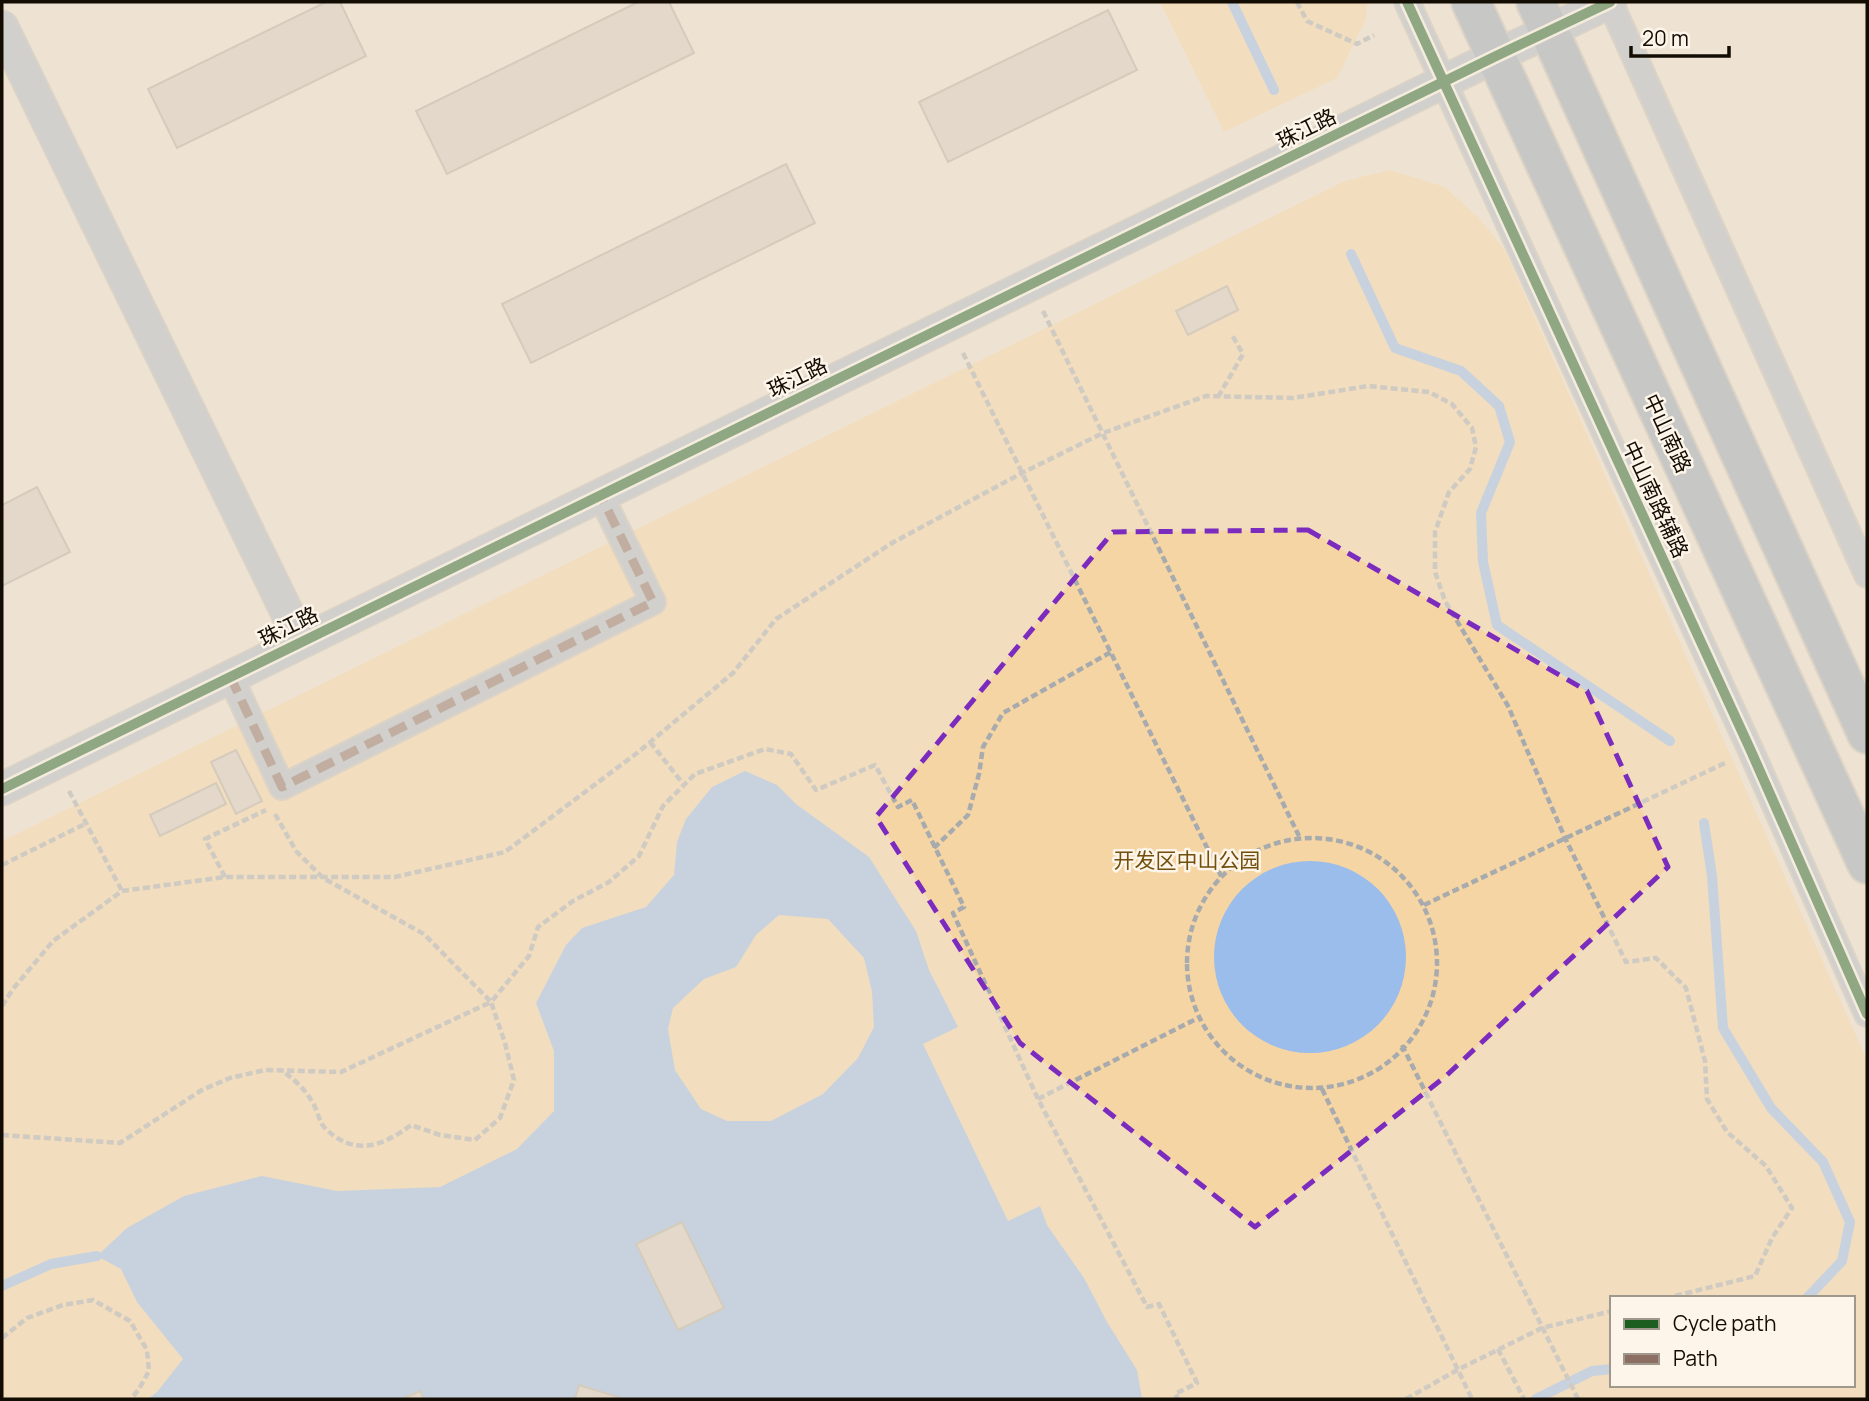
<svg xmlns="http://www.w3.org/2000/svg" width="1869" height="1401" viewBox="0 0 1869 1401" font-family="Manrope,'Noto Sans SC',sans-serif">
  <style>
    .green { fill: #f5d5a4; fill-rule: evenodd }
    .water { fill: #9abdeb; fill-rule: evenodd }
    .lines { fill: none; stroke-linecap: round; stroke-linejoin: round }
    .stream { stroke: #9abdeb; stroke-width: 10 }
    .building { fill: #d4cbbe; stroke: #b6aea2; stroke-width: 2 }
    .minor-casing { stroke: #c8c0b4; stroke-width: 28 }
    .tertiary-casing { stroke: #c8c0b4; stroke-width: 35 }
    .primary-casing { stroke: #c8c0b4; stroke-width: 42 }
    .path { stroke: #a8abae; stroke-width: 4.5; stroke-dasharray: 7 3.5; stroke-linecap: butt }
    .minor { stroke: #afb8c4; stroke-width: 24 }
    .tertiary { stroke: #afb8c4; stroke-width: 32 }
    .primary { stroke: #98a6b6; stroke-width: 38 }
    .quiet { stroke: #8d6e63; stroke-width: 9; stroke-dasharray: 18 9; stroke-linecap: butt }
    .cycleway-casing { stroke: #fdf5e9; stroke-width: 15 }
    .cycleway { stroke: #1b5e20; stroke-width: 10 }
    .marked { fill: none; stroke: #7b2cbf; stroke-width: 5; stroke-dasharray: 14 9; stroke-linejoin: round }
    .labels { text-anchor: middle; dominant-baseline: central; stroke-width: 5; stroke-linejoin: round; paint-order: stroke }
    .street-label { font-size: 21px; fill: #130c03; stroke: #fdf5e9 }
    .park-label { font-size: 21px; fill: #724f0c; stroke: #fdf5e9 }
  </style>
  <rect width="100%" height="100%" fill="#eee3d3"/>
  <path class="green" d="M 1160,2 L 1367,2 L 1366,19 L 1337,78 L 1224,132 Z
    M 1390,170 L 1445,187 L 1479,218 L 1504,249 L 1867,1060 L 1867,1399 L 2,1399 L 2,841 L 1345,181 ZM 1612,1298 L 1853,1298 L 1853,1385 L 1612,1385 Z"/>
  <path class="water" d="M 745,771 L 777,785 L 796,804 L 869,857 L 916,931 L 929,970 L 958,1027 L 923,1044 L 1008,1221 L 1040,1206 L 1047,1225 L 1084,1278 L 1107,1322 L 1137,1370 L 1142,1398 L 617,1399 L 617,1397 L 579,1386 L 575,1399 L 424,1399 L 420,1391 L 402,1399 L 148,1399 L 157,1392 L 183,1359 L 137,1302 L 121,1269 L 97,1256 L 127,1228 L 184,1196 L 262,1176 L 337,1191 L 440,1187 L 517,1149 L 554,1111 L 554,1051 L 536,1003 L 566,945 L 582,928 L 646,907 L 674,875 L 677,842 L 686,819 L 712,787 ZM 779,915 L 828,919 L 864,958 L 872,992 L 874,1027 L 858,1058 L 823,1094 L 771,1121 L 727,1121 L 701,1109 L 675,1070 L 668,1029 L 673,1008 L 704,979 L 736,967 L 756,935 ZM 636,1244 L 724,1308 L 723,1308 L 678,1330 Z
    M1214 957a96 96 0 1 1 192 0a96 96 0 1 1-192 0Z"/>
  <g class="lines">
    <path class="stream" d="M 1232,2 L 1274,90
      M 1351,254 L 1395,348 L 1461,371 L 1499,406 L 1510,442 L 1481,513 L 1483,562 L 1497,625 L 1670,741
      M 1704,823 L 1712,876 L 1723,1028 L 1771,1108 L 1823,1162 L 1850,1222 L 1842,1261 L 1807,1298
      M 2,1286 L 51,1264 L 97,1256
      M 1536,1399 L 1592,1371 L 1612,1369"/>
  </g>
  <path class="building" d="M 326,2 L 340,2 L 366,56 L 177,148 L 148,89 Z
    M 638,2 L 669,2 L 694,53 L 447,174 L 416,111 Z
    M 1108,10 L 1137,70 L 948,162 L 919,102 Z
    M 786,164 L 815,223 L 531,363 L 502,304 Z
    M 1227,286 L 1238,310 L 1188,335 L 1176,311 Z
    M 37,487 L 70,552 L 2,586 L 2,505 Z
    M 236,750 L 262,801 L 236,814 L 211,762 Z
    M 216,783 L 226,804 L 160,836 L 150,815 Z
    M 682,1222 L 724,1308 L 678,1330 L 636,1244 Z
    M 579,1385 L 618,1397 L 617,1399 L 575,1399 Z
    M 420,1391 L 424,1399 L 402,1399 Z"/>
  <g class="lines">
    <defs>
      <path id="minor" d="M 1407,2 L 1751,751 L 1867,1014
        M 1610,2 L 1867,575
        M 230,676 L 282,787 L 653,602 L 601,496"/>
      <path id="tertiary" d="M 2,27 L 301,641
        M 2,789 L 1494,57 L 1610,2"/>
      <path id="primary" d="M 1471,2 L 1867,864
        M 1536,2 L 1867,734"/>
    </defs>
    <use href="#minor" class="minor-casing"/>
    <use href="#tertiary" class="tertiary-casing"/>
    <use href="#primary" class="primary-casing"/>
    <path class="path" d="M 1297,2 L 1307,21 L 1357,44 L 1374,35
      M 1043,311 L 1299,836
      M 963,353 L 1221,876
      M 1218,397 L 1243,354 L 1232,335
      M 650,742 L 684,785
      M 69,791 L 122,891
      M 275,814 L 296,851 L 323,878 L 424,934 L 491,1002 L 529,956 L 538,927 L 573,901 L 609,882 L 639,856 L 663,806 L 695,774 L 765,749 L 791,754 L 816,790 L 875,765 L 898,807 L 912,800 L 964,907 L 953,913 L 1038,1099 L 1147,1307 L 1159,1304 L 1197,1383 L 1175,1394 L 1178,1399
      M1187 963a125 125 0 1 1 250 0a125 125 0 1 1-250 0Z
      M 934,848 L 968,815 L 979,774 L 983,747 L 1003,713 L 1111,652
      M 2,865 L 85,824
      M 225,877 L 205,839 L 266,810
      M 1424,905 L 1725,763
      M 2,1006 L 13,989 L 53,941 L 122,891 L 225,877 L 395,877 L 505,852 L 637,753 L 733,673 L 776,619 L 892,543 L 1022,473 L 1103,433 L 1206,396 L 1293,398 L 1368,386 L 1429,392 L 1452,404 L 1472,428 L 1476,447 L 1470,469 L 1449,492 L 1435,532 L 1435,572 L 1445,601 L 1508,706 L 1565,838 L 1626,962 L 1656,958 L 1686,988 L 1705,1061 L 1707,1099 L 1727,1132 L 1766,1166 L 1792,1208 L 1772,1238 L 1755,1276 L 1667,1298
      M 1402,1045 L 1578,1399
      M 1322,1089 L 1472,1399
      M 1038,1099 L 1198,1018
      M 2,1135 L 120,1143 L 202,1090 L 230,1078 L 265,1070 L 341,1072 L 491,1002 L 505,1043 L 514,1080 L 500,1118 L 475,1140 L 440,1135 L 411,1125 C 382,1147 353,1157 324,1127 C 319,1121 318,1113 315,1107 C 307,1091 297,1082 283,1071
      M 2,1338 L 27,1318 L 63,1305 L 93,1300 L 130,1321 L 147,1350 L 149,1371 L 139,1389 L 131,1399
      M 1498,1349 L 1524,1399
      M 1406,1399 L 1459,1369 L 1542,1328 L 1612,1311"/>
    <use href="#minor" class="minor"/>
    <use href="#tertiary" class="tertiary"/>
    <use href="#primary" class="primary"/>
    <path class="quiet" d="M 230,676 L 282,787 L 653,602 L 601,496"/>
    <defs>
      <path id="cycleway" d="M 1407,2 L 1751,751 L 1867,1014
        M 2,789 L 1494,57 L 1610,2"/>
    </defs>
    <use href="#cycleway" class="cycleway-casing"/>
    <use href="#cycleway" class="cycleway"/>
  </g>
  <path d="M0 0H1869V1401H0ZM 1308,530 L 1587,691 L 1668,867 L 1446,1076 L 1255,1227 L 1020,1043 L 876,817 L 1113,532 Z" fill="#eee3d3" fill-opacity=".55" fill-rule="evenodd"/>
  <path class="marked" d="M 1308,530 L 1587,691 L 1668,867 L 1446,1076 L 1255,1227 L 1020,1043 L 876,817 L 1113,532 Z"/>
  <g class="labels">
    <g class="street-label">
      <text transform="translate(1306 128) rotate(-26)">珠江路</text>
      <text transform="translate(797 377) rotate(-26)">珠江路</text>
      <text transform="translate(1668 433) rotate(65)">中山南路</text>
      <text transform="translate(1656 499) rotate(65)">中山南路辅路</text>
      <text transform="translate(288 626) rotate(-26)">珠江路</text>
    </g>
    <g class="park-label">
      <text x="1187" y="860">开发区中山公园</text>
    </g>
  </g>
  <rect width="1869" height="1401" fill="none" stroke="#130c03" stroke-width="7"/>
  <rect x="1610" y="1296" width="245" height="91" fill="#fdf5e9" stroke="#9f988d" stroke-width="2"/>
  <rect x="1624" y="1319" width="35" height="10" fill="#1b5e20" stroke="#9f988d" stroke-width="2"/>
  <text x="1673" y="1331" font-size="21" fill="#130c03">Cycle path</text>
  <rect x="1624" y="1354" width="35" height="10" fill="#8d6e63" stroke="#9f988d" stroke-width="2"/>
  <text x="1673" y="1366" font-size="21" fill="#130c03">Path</text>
  <path d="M1631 46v10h98v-10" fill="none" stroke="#130c03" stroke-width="3.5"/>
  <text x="1642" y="46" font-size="21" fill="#130c03" stroke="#fdf5e9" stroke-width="5" paint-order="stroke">20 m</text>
</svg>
